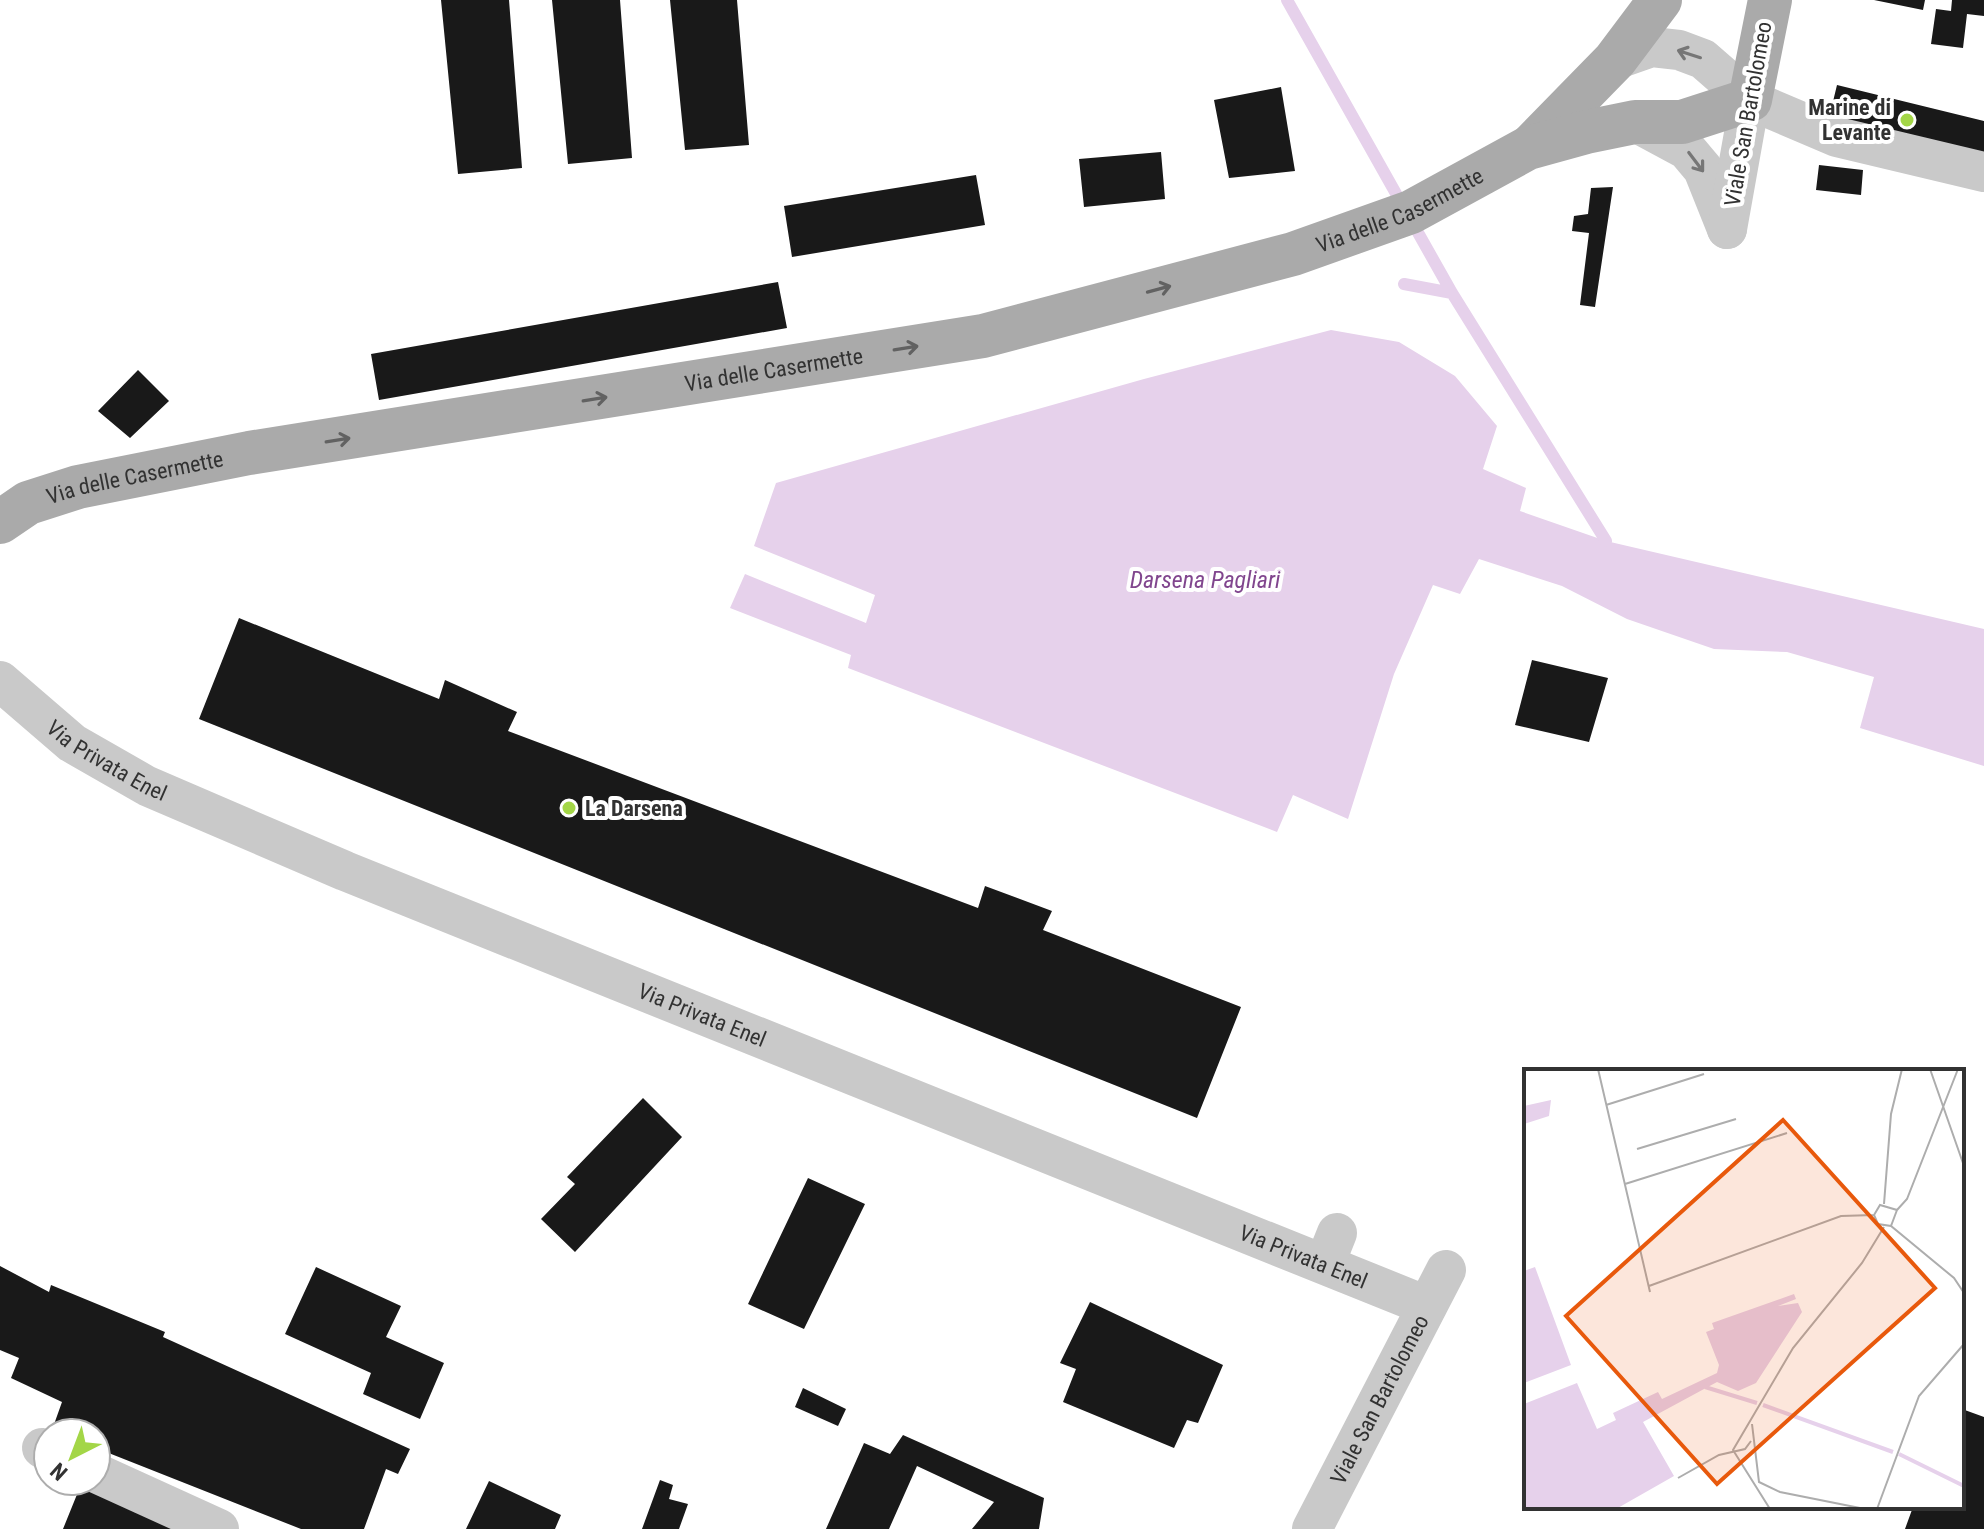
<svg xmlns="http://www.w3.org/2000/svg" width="1984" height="1529" viewBox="0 0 1984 1529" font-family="'Roboto Condensed',sans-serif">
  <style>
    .water { fill: #e6d1eb }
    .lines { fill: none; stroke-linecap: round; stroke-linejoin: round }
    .stream { stroke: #e6d1eb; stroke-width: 12 }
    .building { fill: #191919 }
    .minor { stroke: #c9c9c9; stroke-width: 40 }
    .major { stroke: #aaa; stroke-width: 44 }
    .oneway { stroke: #767676 }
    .oneway2 { stroke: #626262 }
    .poi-dot { fill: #a3d647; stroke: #fff; stroke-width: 3 }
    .labels { text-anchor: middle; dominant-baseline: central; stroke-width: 8; stroke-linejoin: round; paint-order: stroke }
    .poi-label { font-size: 22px; font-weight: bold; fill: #323232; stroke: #fff; text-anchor: end }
    .street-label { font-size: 22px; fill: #323232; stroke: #fff }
    .water-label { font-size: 24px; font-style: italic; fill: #81468e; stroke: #fff }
    .inset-river { fill: none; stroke: #e6d1eb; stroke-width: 4 }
    .inset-road { fill: none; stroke: #adadad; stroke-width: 2 }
    .view { fill: #e8590c; fill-opacity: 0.15; stroke: #e8590c; stroke-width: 4 }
    .inset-edge { fill: none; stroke: #323232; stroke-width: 4 }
  </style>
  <rect width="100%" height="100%" fill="#fff"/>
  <path class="water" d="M 1331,330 L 1399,342 L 1455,376 L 1497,426 L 1483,469 L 1526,488 L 1520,511 L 1606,541 L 1984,629 L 1984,766 L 1860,728 L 1874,677 L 1787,652 L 1714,649 L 1627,619 L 1562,586 L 1479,559 L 1460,594 L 1433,585 L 1394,674 L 1348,819 L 1293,795 L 1277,832 L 848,668 L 851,655 L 730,608 L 745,574 L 866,623 L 875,595 L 754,546 L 776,483 L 1144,379 Z"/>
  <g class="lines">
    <path class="stream" d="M 1287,0 L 1452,293 L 1606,541
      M 1404,284 L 1452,293"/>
  </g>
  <path class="building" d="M 441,0 L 509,0 L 522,168 L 458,174 Z
    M 552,0 L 620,0 L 632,158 L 568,164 Z
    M 670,0 L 737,0 L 749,145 L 685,150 Z
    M 1874,0 L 1925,0 L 1923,10 Z
    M 1952,0 L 1984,0 L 1984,16 L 1967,14 L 1963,48 L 1931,44 L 1936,9 L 1951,11 Z
    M 1837,85 L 1984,121 L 1984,153 L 1829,118 Z
    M 1281,87 L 1295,171 L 1229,178 L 1214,100 Z
    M 1161,152 L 1165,199 L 1084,207 L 1079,159 Z
    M 1819,165 L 1863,170 L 1861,195 L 1816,190 Z
    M 976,175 L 985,225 L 792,257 L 784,206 Z
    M 1613,187 L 1595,307 L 1580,305 L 1589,233 L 1572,231 L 1574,216 L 1588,214 L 1591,188 Z
    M 778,282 L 787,328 L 379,400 L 371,354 Z
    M 138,370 L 169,401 L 130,438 L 98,411 Z
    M 239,618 L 439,699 L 445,680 L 517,712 L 508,731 L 978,908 L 985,886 L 1052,911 L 1043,930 L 1241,1007 L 1197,1118 L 199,719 Z
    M 1532,660 L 1608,678 L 1589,742 L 1515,725 Z
    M 643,1098 L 682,1137 L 575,1252 L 541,1219 L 575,1184 L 567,1177 Z
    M 808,1178 L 865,1204 L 804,1329 L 748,1304 Z
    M 0,1266 L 49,1292 L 51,1285 L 165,1332 L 163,1337 L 410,1449 L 398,1474 L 386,1469 L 364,1529 L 301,1529 L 96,1448 L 96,1433 L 59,1433 L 52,1430 L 62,1402 L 11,1378 L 19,1358 L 0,1350 Z
    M 316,1267 L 401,1306 L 386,1337 L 444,1363 L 420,1419 L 363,1394 L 371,1373 L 285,1334 Z
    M 1090,1302 L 1223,1365 L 1198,1423 L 1187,1420 L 1174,1448 L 1063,1402 L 1076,1369 L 1060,1363 Z
    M 803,1388 L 846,1409 L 838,1426 L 795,1407 Z
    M 1962,1409 L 1984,1417 L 1984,1529 L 1905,1529 L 1913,1507 L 1962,1507 Z
    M 903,1435 L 1044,1498 L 1039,1529 L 972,1529 L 994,1502 L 917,1466 L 889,1529 L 826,1529 L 864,1443 L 890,1454 Z
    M 660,1480 L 673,1485 L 669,1499 L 688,1504 L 679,1529 L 642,1529 Z
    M 489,1481 L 561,1515 L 555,1529 L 466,1529 Z
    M 80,1487 L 178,1529 L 63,1529 Z"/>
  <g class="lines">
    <g class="minor">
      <path d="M 1615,60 L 1652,47 L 1679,50 L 1703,59 L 1750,100 L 1837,137 L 1984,172"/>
      <path d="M 1635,122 L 1687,150 L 1703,169 L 1727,229"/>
      <path d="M 1727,229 L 1750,100"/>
      <path id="s1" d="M 0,681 L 72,743 L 147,786 L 345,871 L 1427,1306"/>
      <path d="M 1325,1263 L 1337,1233"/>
      <path d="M 42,1448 L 48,1451"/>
      <path d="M 96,1473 L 219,1529"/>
      <path id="s2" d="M 1312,1529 L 1446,1270"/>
    </g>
    <g class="major">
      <path d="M 1532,145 L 1615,60 L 1660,0"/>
      <path id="s3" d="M 0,522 L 28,503 L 78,487 L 249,453 L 983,336 L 1293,254 L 1411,212 L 1528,148 L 1586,132 L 1635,122 L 1682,122 L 1750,100 L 1770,0"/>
    </g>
  </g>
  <defs><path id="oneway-shaft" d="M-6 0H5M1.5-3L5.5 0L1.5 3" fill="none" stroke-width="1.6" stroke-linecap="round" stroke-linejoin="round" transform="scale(2)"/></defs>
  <g class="oneway">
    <use href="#oneway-shaft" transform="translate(1689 54) rotate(-162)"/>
    <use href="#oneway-shaft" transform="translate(1696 162) rotate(53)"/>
  </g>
  <g class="oneway2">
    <use href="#oneway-shaft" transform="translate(1159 289) rotate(-15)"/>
    <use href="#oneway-shaft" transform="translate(906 348) rotate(-9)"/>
    <use href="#oneway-shaft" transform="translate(595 399) rotate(-9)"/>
    <use href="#oneway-shaft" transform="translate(338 440) rotate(-9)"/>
  </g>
  <g class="poi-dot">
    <circle cx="1907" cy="120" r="8"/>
    <circle cx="569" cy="808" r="8"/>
  </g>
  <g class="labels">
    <g class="poi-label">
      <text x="1891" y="107">Marine di<tspan x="1891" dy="25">Levante</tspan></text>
      <text x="585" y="808" text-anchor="start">La Darsena</text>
    </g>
    <g class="street-label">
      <text transform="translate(1748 114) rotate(-80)">Viale San Bartolomeo</text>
      <text stroke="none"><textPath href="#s3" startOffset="1440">Via delle Casermette</textPath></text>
      <text stroke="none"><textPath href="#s3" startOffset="792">Via delle Casermette</textPath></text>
      <text stroke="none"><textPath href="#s3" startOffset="144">Via delle Casermette</textPath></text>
      <text stroke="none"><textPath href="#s1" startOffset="134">Via Privata Enel</textPath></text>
      <text stroke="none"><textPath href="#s1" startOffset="782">Via Privata Enel</textPath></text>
      <text stroke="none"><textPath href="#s1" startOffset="1430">Via Privata Enel</textPath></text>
      <text stroke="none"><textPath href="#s2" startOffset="146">Viale San Bartolomeo</textPath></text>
    </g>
    <g class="water-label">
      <text x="1205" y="580">Darsena Pagliari</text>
    </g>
  </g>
  <g transform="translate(1524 1069)">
    <rect width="440" height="440" fill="#fff"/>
    <path d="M 27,31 L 25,47 L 0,55 L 0,37 ZM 11,198 L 47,296 L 0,314 L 0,202 ZM 270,225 L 272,230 L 254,237 L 274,234 L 278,243 L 232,314 L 214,322 L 193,313 L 119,353 L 150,407 L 92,440 L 0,440 L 0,335 L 53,314 L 73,360 L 92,351 L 89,344 L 134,323 L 138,330 L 193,304 L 195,296 L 182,263 L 190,260 L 188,254 Z" fill="#e6d1eb"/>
    <path class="inset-river" d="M 181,318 L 233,334M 239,336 L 369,383M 375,385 L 440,417"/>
    <path class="inset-road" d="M 74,0 L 126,223M 406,0 L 440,97M 82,36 L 180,5M 113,80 L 212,50M 101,115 L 263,64M 360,135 L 367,45 L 378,0M 373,141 L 383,130 L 434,0M 367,157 L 373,141 L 356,136 L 350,146 L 354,155 L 367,157 L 430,209 L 440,224M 125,217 L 317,147 L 350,146M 228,355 L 235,413 L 256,423 L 341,440M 154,409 L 195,386 L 221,380 L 227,372M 246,440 L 209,381 L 269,279 L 338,194 L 360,158M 353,440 L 395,327 L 440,275"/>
    <path class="view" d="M 259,51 L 411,219 L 193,415 L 42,247 Z"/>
    <rect width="440" height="440" class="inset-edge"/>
  </g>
  <g transform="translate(72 1457) rotate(222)"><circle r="38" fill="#ffffff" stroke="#adadad" stroke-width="2"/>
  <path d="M0-6L14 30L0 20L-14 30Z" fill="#a3d647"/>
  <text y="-12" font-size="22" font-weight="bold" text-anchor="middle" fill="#323232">N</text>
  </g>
</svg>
